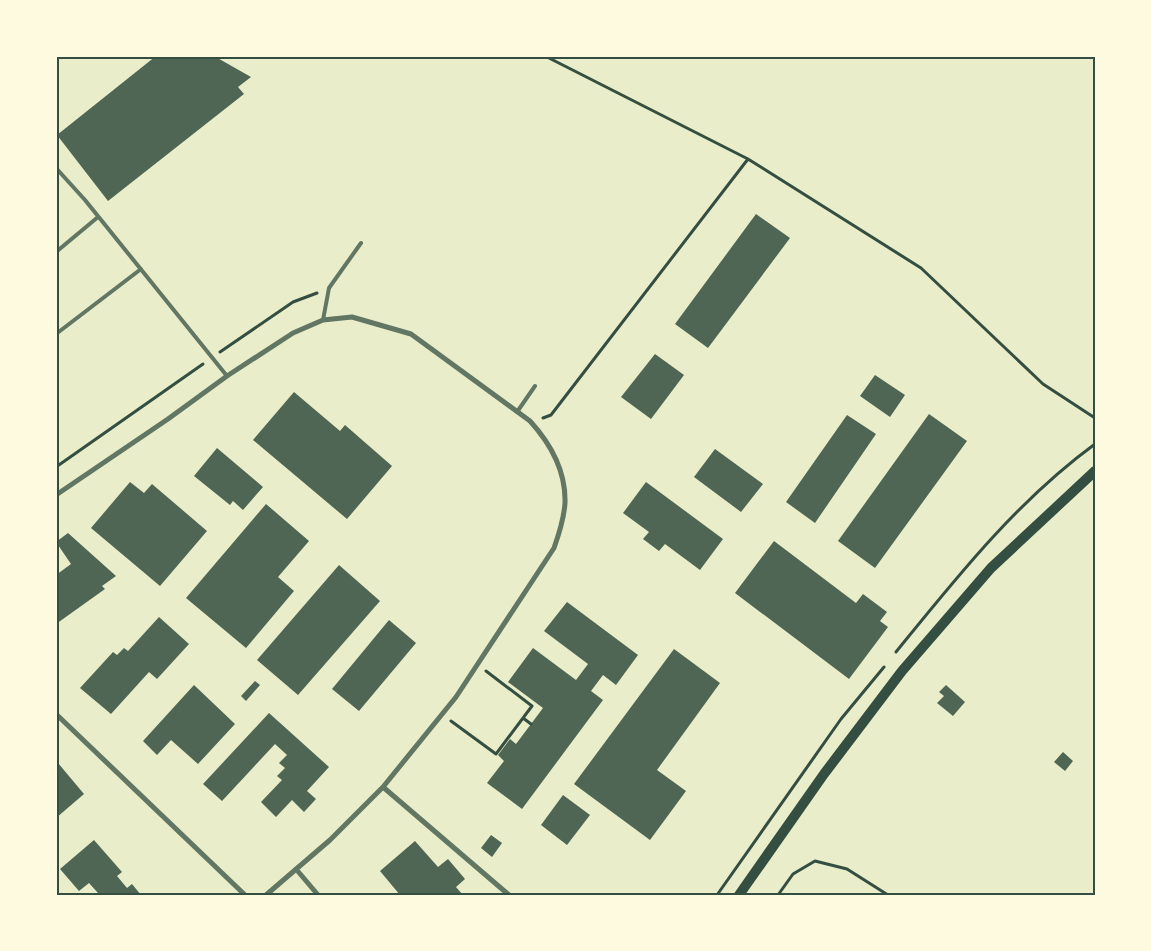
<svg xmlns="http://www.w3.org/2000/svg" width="1151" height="951" viewBox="0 0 1151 951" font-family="Cabin,sans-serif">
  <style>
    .building { fill: #4f6655 }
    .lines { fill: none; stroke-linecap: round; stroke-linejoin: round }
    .path { stroke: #344e41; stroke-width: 3 }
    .service { stroke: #617663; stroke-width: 4 }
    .minor { stroke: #617663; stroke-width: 5 }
    .secondary { stroke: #344e41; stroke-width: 10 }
    .neatline { fill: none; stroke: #344e41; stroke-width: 2 }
  </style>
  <rect width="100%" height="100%" fill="#e9edc9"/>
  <path class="building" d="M 156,56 L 214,56 L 251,77 L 238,87 L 244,94 L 108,201 L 57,135 Z
    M 756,214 L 790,238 L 708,348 L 675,324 Z
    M 655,354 L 684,375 L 651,419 L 621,397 Z
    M 875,375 L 905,395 L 890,417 L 860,396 Z
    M 294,392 L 340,431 L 345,425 L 392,466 L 347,519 L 253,440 Z
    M 929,414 L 967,441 L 875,568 L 838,541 Z
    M 847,415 L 876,434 L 815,523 L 786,502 Z
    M 217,448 L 263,487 L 243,510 L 233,501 L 230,505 L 194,476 Z
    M 715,449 L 763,484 L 741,512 L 694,477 Z
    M 130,482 L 144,493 L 152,484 L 207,531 L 160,586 L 91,528 Z
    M 646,482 L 723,539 L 700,570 L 665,544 L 659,551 L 643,539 L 649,532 L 623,513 Z
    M 266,504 L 309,541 L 278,577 L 294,591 L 246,648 L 186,598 Z
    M 68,533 L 116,576 L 102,586 L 105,589 L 56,624 L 56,575 L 71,564 L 56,542 Z
    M 774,541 L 856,603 L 863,594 L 887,612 L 880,621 L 888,627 L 849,679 L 735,593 Z
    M 339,565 L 380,601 L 298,695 L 257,660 Z
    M 567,602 L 638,655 L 616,685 L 603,675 L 591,691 L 603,700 L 522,809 L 487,783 L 504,761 L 498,755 L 510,739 L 516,744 L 543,708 L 508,682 L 533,648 L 576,680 L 588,664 L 544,631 Z
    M 159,617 L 189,644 L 157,679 L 149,672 L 111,714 L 80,688 L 113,652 L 117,655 L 124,648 L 128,651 Z
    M 389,620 L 416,643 L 359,711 L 332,689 Z
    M 674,649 L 720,683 L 657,770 L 686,791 L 650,840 L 574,784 Z
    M 255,681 L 260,685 L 246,701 L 241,696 Z
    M 194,685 L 235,724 L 198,764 L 171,740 L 157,755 L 143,741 Z
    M 946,685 L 965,702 L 953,716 L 937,703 L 944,696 L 939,692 Z
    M 269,713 L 329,767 L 307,791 L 316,799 L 304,812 L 292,800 L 276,817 L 261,802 L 282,780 L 277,776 L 285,768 L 279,763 L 287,755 L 275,744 L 222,801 L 203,784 Z
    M 1063,752 L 1073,761 L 1065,771 L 1054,762 Z
    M 58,763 L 84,794 L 56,818 L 56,765 Z
    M 563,795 L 590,815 L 567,845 L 541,825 Z
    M 491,835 L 502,843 L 492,857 L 481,848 Z
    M 94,840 L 122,872 L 117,876 L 127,888 L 132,884 L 141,895 L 97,895 L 98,893 L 89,883 L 79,891 L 60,869 Z
    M 415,841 L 438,867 L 448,859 L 465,879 L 456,887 L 463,895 L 400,895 L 380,871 Z"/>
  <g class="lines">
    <path class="path" d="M 545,56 L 748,159 L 921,268 L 1043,384 L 1095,418
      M 220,352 L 293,302 L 317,293
      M 543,418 L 551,415 L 748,159
      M 56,467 L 203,364
      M 896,652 C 956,578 1017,501 1095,444
      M 523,718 L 531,724
      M 451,721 L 496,754 L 532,706 L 486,671
      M 717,895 L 841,719 L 884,667
      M 778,895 L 793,874 L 815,861 L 847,869 L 888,895"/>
    <path class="service" d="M 56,168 L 85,200 L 227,376
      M 56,252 L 98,217
      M 323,320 L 329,288 L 361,243
      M 56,334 L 141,269
      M 517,412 L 535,386"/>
    <path class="minor" d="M 56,495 L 168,419 L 227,376 L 293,333 L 323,320 L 352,317 L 411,334 L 530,421 C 550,443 566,471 565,503 C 564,518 559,534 554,548 L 456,697 L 383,787
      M 56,714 L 245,895
      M 296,869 L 318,895
      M 266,895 L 330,840 L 383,787 L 509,895"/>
    <path class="secondary" d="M 739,895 L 824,774 L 902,671 L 991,568 L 1095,471"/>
  </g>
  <rect width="1151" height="951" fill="none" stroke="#fefae0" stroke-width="115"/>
  <rect x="58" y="58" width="1036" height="836" class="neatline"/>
</svg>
